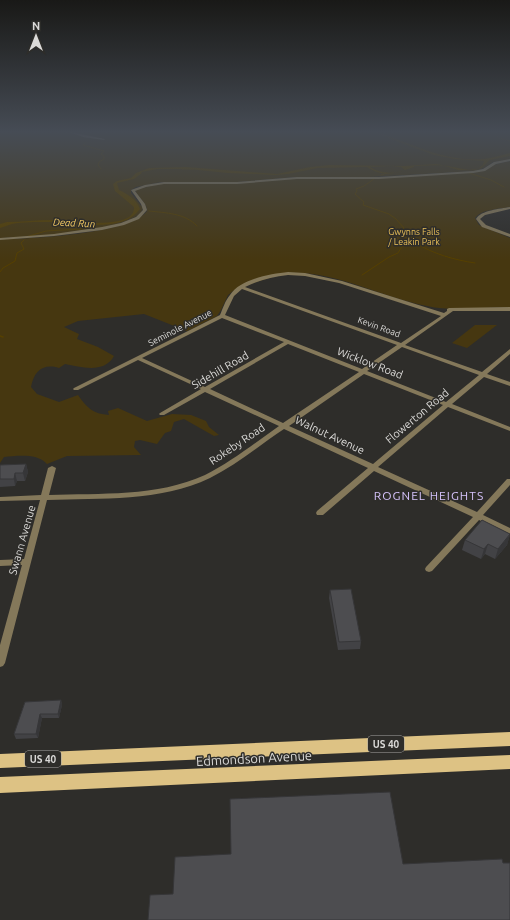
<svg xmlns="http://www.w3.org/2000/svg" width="510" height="920" viewBox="0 0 510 920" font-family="Ubuntu,sans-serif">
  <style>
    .green { fill: #463710 }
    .water { fill: #564000; fill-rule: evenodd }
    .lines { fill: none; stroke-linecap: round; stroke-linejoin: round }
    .stream-far1 { stroke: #564000; stroke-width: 1 }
    .stream { stroke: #564000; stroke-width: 1.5 }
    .minor { fill: #84785a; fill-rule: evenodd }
    .tertiary { fill: #84785a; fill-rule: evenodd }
    .primary { fill: #ddc284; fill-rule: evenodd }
    .wall { fill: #424245 }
    .shaded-wall { fill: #363638 }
    .building { fill: #4d4d50; stroke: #363638 }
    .labels { text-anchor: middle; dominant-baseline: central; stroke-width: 3; stroke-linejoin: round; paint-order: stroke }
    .far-park-label { font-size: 9px; fill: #eac058; stroke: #2e2d2a }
    .far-street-label { font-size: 9px; fill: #dbdad8; stroke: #2e2d2a }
    .far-water-label { font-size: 10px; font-style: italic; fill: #f5cb64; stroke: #2e2d2a }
    .shield { fill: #2e2d2a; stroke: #a7a6a4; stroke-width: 1 }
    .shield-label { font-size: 10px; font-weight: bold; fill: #dbdad8 }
    .street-label { font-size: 11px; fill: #dbdad8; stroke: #2e2d2a }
    .neighbourhood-label { font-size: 12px; letter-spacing: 1px; fill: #d7c4fd; stroke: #2e2d2a }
    .near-street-label { font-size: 13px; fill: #dbdad8; stroke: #2e2d2a }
  </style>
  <rect width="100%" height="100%" fill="#2e2d2a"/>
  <path class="green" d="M 0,131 L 510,131 L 510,160 L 493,162 L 484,168 L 476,171 L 370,177 L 296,177 L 225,183 L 161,182 L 136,187 L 131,190 L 131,193 L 143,208 C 137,232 23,237 0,238 Z
    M 510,161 L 510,207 C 499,209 482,209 475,218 L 479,225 L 510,238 L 510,307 C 483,307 453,312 427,306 C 379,297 336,270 285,273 L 237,288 L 228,295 L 221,310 L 217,316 L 187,331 L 144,314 L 78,321 L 64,327 L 79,334 L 77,339 L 98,347 L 114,356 C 104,374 81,367 65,364 L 59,368 C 43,363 34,371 31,387 L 37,394 L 59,402 L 78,395 C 86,407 93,414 109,415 L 108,411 L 118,408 L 147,421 L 172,414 L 191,415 L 206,421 L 209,427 L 219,435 L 214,436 L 184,419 L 174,422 L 171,431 L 165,433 L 157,444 L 140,440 L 135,441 L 134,447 L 141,455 L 67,456 L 47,464 C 37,453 17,456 4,457 L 0,463 L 0,239 C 29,239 131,234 147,211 C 147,202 138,198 135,190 L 158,184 L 235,184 L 296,178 L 373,178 L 478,172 L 493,165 Z
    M 475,325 L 497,325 L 467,348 L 452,343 Z"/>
  <path class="water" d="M 369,131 C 382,131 394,139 407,143 C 430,152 457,162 483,159 C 492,158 501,155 510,153 L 510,156 L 490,160 L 481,168 L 475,170 L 458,170 L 442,165 L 414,166 L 414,167 C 398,172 385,179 367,167 L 318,168 L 288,174 L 275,175 L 228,173 L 188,169 L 158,169 L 141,172 L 142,173 L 134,179 L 117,183 L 119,190 C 128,194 137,200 140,209 C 122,234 75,222 49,222 C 37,222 23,222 12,224 C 8,225 4,227 0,228 L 0,224 L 7,222 C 22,222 36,220 51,220 C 64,220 136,232 134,207 L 115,191 L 113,184 L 117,181 L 131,178 L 136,173 L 149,168 L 186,167 L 277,174 L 310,167 L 329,165 L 404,166 L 436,164 L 469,170 L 478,169 L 483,165 L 484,161 L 455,159 L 434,155 ZM 391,166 L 401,167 L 405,170 C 394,175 379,173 370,167 Z"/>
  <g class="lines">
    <path class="stream-far1" d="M 496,131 L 494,133 L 498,138 L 510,141
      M 85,143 L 83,145 L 104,151 L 101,154 L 104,156 L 104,159 L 99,162 L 98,165 L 101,169
      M 182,169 L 194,169
      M 469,173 L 491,180 L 504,187
      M 381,175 L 387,173
      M 149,211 C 166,213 185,213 197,226
      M 404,230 C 411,233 411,240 416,243 C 433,254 455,260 475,263
      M 29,236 L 46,231 L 81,229 L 92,225
      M 0,272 L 3,268 L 15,261 L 17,253 L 24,249 L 21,243 L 24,240
      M 362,275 L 389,257 L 398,253 L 406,240 L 401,233 L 404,228 L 396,219 L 389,214 L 363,205 L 364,202 L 355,194 L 357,191 L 356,189 L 364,186 L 374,179"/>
    <path class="stream" d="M 0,336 L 3,337"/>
    <path class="minor" d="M 66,131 L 105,139 L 104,140 L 83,137 Z
      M 288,272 L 305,273 L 342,281 L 444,313 L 447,311 L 447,309 L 449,308 L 510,307 L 510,311 L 453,311 L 405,345 L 482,372 L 510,349 L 510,354 L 487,374 L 510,382 L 510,386 L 484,377 L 452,404 L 510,427 L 510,431 L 448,407 L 378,467 L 477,512 L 507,479 L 510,479 L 510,485 L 483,515 L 510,528 L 510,534 L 479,520 L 432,571 L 429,572 L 426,571 L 425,569 L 426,567 L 473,517 L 374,471 L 323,515 L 317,515 L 316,513 L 317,511 L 368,468 L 284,429 C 260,445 236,465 210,478 C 160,502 101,498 47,500 L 5,663 L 3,666 L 0,667 L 0,645 L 22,565 L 0,566 L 0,560 L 24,559 L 40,500 L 0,501 L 0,497 L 41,495 L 48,468 L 52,466 L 56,468 L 49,495 C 100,493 157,497 205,475 C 231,462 255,443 279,426 L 205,392 L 164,415 L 160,415 L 159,414 L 160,413 L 201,389 L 138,360 L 78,390 L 74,390 L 73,389 L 74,388 L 220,315 C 223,308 225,301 230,295 C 240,279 270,274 288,272 ZM 288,275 L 305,276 L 339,283 L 441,316 L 401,343 L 245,287 C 259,280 272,277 288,275 ZM 242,289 L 397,345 L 362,369 L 225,315 L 234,296 ZM 222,318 L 284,342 L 205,387 L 142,358 ZM 288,344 L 359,372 L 283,423 L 210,389 ZM 402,347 L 479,375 L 446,402 L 367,371 ZM 364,374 L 443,405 L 373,464 L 289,426 Z"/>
    <path class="tertiary" d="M 510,159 L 510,161 L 496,164 L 485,171 L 473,173 L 379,179 L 297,179 L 237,184 L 164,184 L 146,187 L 135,191 L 145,204 L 147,210 L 139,219 L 124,225 L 102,230 L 54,236 L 0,240 L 0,238 L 54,234 L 102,227 L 121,223 L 136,217 L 143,210 L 141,204 L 131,190 L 145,185 L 164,182 L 237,182 L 297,177 L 379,177 L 473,171 L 483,169 L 494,162 Z
      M 510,207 L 510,209 L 485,215 L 480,219 L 486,225 L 510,234 L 510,237 L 482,227 L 476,219 C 481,210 500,209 510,207 Z"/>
    <path class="primary" d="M 510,732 L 510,746 L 0,768 L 0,754 Z
      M 510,755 L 510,769 L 0,793 L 0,777 Z"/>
  </g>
  <path class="wall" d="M 26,464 L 28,472 L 25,481 L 17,481 L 15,486 L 0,487 L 0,465 Z
    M 510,534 L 507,545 L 495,559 L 485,554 L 481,559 L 462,550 L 465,540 Z
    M 330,590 L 361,641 L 360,649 L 338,650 L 329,598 Z
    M 61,700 L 62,705 L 59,718 L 42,718 L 38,738 L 16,739 L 14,734 L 25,702 Z"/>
  <path class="shaded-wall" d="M 26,464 L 28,472 L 25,481 L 23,473 Z
    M 15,473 L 17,481 L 15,486 L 14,479 Z
    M 510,535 L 507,545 L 495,559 L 498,549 Z
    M 488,544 L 485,554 L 481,559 L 484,549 Z
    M 61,700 L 62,705 L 59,718 L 58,714 Z
    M 40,714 L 42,718 L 38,738 L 36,734 Z"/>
  <path class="building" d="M 26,464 L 23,473 L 15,473 L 14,479 L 0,479 L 0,465 Z
    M 482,520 L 510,534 L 498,549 L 488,544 L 484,549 L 465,540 Z
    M 351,589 L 361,641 L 339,642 L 330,590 Z
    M 61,700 L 58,714 L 40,714 L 36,734 L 14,734 L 25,702 Z
    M 390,792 L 403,864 L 502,859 L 503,863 L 510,863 L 510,920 L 148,920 L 150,895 L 173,894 L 175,857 L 231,854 L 230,799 Z"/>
  <linearGradient id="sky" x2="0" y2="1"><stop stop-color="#191917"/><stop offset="0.51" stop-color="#464c55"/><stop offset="1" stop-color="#464c55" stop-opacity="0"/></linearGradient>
  <rect width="510" height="259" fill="url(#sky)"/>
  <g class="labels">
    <g class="far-park-label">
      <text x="414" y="232">Gwynns Falls<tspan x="414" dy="10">/ Leakin Park</tspan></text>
    </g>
    <g class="far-street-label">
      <text transform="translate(379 327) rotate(20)">Kevin Road</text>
      <text transform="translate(180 328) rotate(-27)">Seminole Avenue</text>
    </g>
    <g class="far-water-label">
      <text transform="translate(74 223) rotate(3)">Dead Run</text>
    </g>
    <g class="shield">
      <rect x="368" y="736" width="36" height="16" rx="3"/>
      <rect x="25" y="751" width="36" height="16" rx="3"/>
    </g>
    <g class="shield-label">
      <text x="386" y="744">US 40</text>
      <text x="43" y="759">US 40</text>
    </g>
    <g class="street-label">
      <text transform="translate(370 363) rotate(21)">Wicklow Road</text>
      <text transform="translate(220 370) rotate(-30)">Sidehill Road</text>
      <text transform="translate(417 416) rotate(-40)">Flowerton Road</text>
      <text transform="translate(330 435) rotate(25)">Walnut Avenue</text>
      <text transform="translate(237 444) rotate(-34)">Rokeby Road</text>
      <text transform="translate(22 540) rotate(-74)">Swann Avenue</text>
    </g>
    <g class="neighbourhood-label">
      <text x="429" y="495">ROGNEL HEIGHTS</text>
    </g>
    <g class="near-street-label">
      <text transform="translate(254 758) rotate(-3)">Edmondson Avenue</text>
    </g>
  </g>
  <g transform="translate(36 36)" stroke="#2e2d2a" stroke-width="3" paint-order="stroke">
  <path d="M0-3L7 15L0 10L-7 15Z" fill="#dbdad8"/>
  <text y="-6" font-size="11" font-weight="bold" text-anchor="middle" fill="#dbdad8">N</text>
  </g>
</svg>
